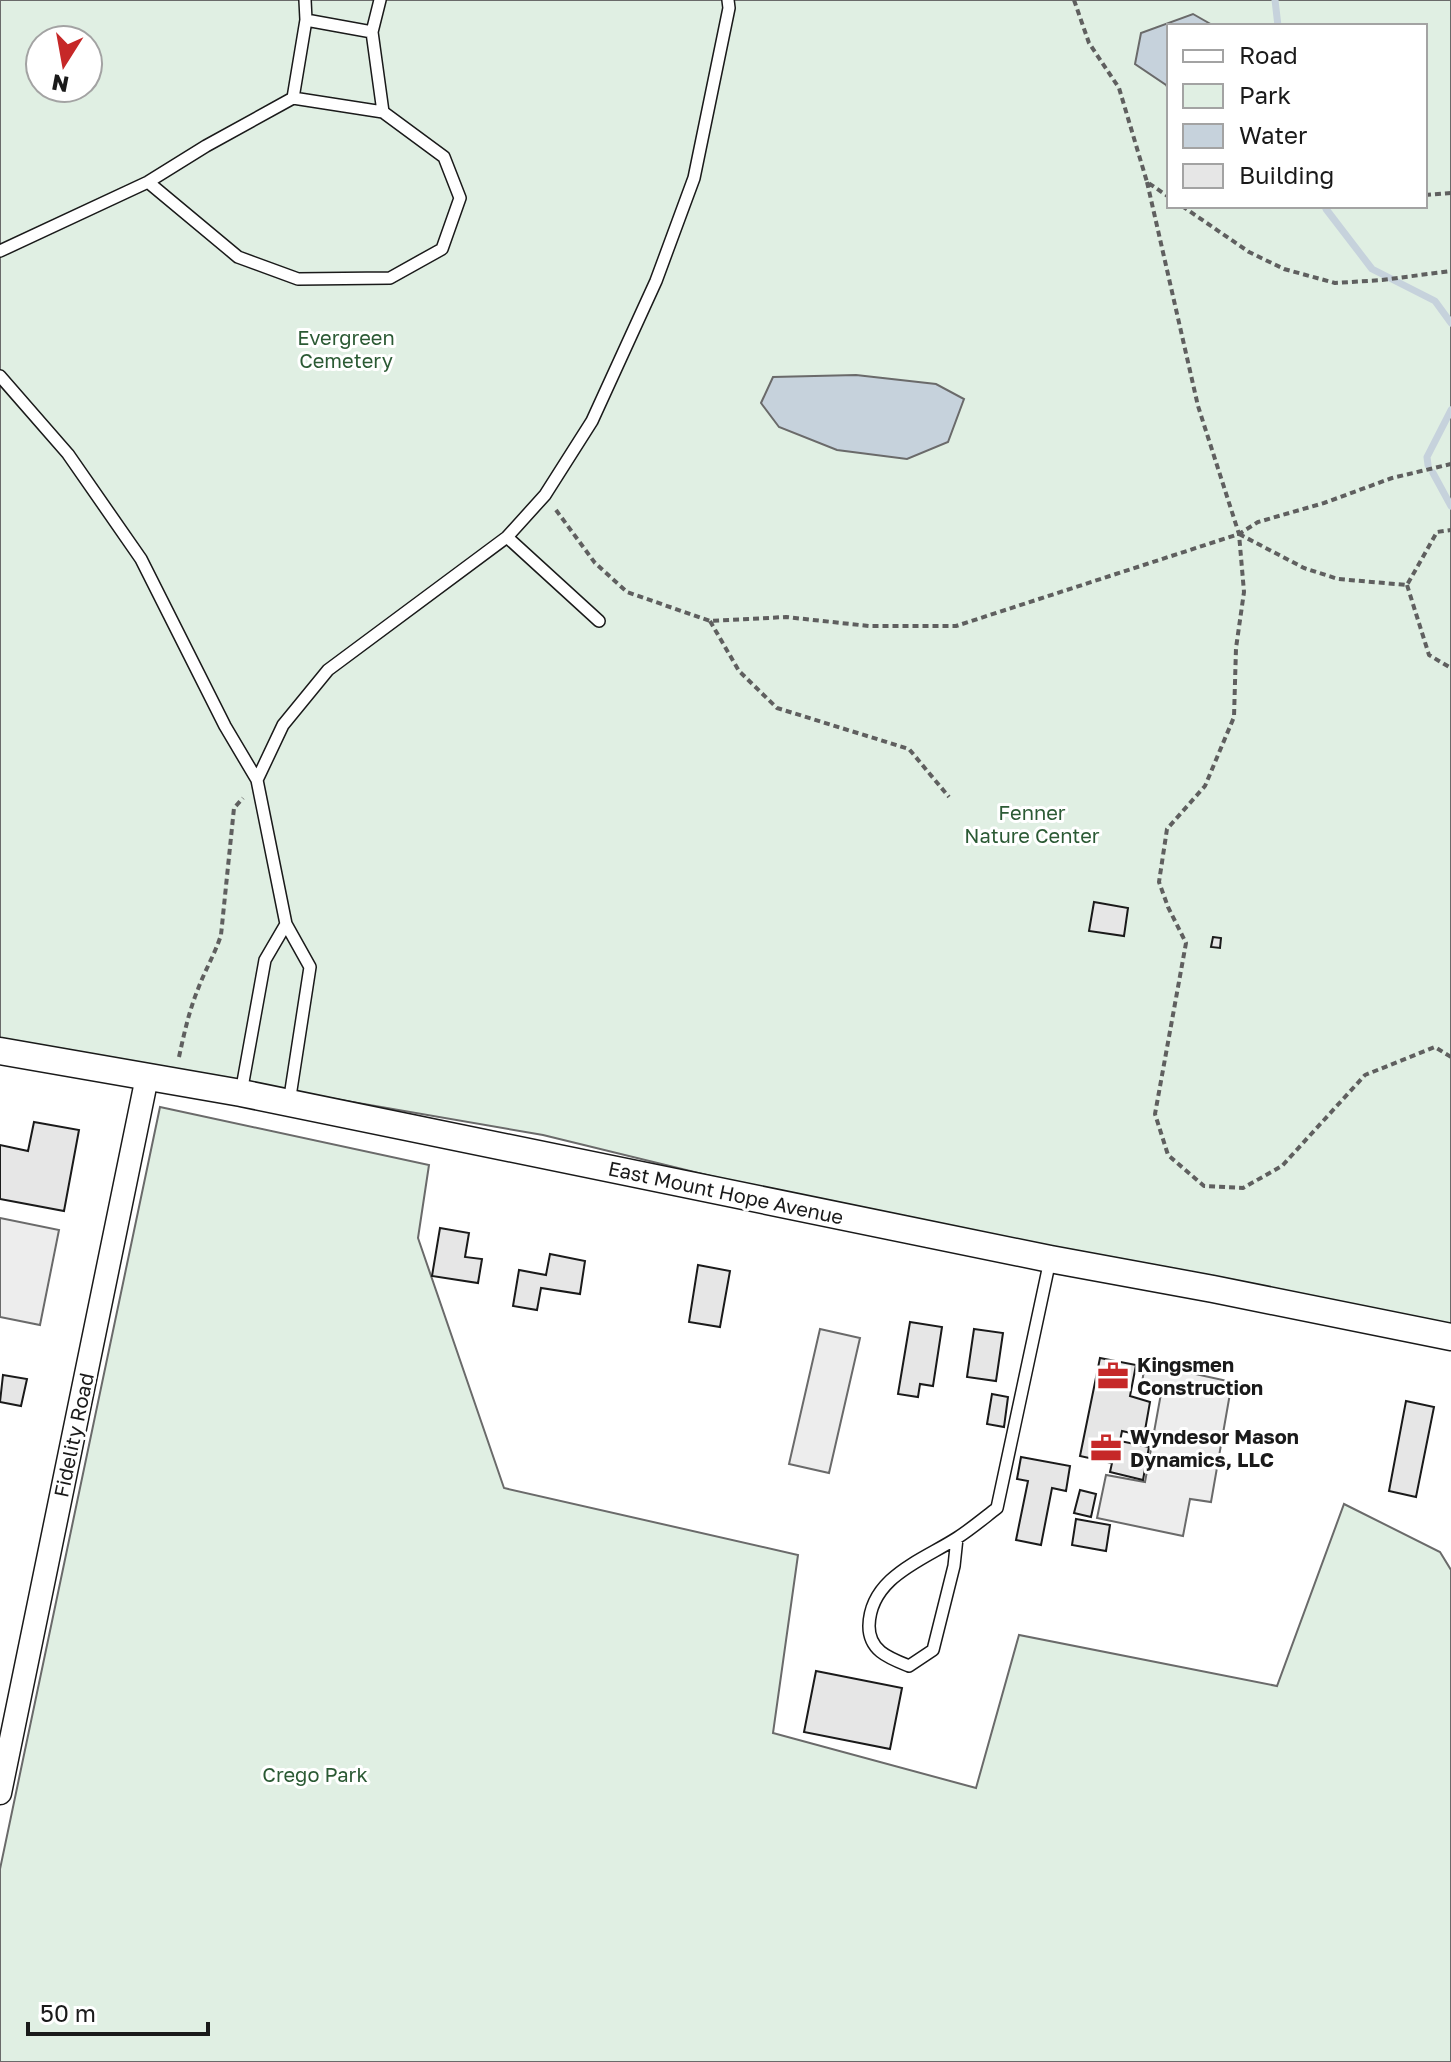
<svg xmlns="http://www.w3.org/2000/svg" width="1451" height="2062" viewBox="0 0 1451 2062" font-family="'Golos Text',sans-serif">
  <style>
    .green { fill: #e0efe3; stroke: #6a6a6a; stroke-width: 2; fill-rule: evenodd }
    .parking { fill: #ededed; stroke: #6a6a6a; stroke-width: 2 }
    .water { fill: #c6d2dc; stroke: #6a6a6a; stroke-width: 2 }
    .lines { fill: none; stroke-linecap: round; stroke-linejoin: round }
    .stream { stroke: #c6d2dc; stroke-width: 7 }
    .building { fill: #e6e6e6; stroke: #1a1a1a; stroke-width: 2 }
    .service-casing { stroke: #1a1a1a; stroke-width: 14 }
    .minor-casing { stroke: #1a1a1a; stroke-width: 25 }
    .tertiary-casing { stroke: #1a1a1a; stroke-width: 29 }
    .path { stroke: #5f5f5f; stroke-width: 4; stroke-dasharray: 6 4; stroke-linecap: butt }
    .service { stroke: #fff; stroke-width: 11 }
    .minor { stroke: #fff; stroke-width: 22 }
    .tertiary { stroke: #fff; stroke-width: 26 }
    .labels { text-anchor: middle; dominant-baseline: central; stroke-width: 6; stroke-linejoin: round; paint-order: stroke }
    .park-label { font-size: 20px; fill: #2b5a34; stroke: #fff }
    .street-label { font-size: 20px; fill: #1a1a1a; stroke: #fff }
    .poi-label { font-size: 20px; font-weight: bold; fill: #1a1a1a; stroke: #fff; text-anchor: start }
  </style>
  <rect width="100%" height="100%" fill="#fff"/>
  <path class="green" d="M 0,0 L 1451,0 L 1451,1336 L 1050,1259 L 543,1135 L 0,1041 ZM 1169,26 L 1425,26 L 1425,206 L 1169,206 ZM 40,40 L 88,40 L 88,88 L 40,88 Z
    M 160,1107 L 429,1165 L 418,1238 L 504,1488 L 798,1555 L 773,1733 L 976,1788 L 1019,1635 L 1277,1686 L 1344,1504 L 1440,1552 L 1451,1570 L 1451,2062 L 0,2062 L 0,1869 Z"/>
  <path class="parking" d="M 0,1218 L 59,1230 L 40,1325 L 0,1317 Z
    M 820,1329 L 860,1338 L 829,1473 L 789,1464 Z
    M 1145,1363 L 1232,1382 L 1211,1502 L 1190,1499 L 1183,1536 L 1097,1518 L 1106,1475 L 1145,1482 L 1162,1388 L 1142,1383 Z"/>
  <path class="water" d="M 1193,14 L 1214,26 L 1169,26 L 1169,90 L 1166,85 L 1135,64 L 1141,33 Z
    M 856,375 L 936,384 L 964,399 L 948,442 L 907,459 L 837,450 L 779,427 L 761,403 L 773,377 Z"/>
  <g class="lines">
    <path class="stream" d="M 1275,0 L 1278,26
      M 1326,209 L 1372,269 L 1435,301 L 1451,323
      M 1428,465 L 1427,457 L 1451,410
      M 1433,473 L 1451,506"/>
  </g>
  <path class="building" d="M 1094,902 L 1128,908 L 1124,936 L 1089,931 Z
    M 1213,937 L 1221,938 L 1220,948 L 1211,947 Z
    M 34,1122 L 79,1130 L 64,1211 L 0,1199 L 0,1145 L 28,1151 Z
    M 440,1228 L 469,1233 L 465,1257 L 482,1259 L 478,1283 L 432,1276 Z
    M 550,1254 L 585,1261 L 580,1294 L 541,1288 L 537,1310 L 513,1306 L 519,1270 L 546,1275 Z
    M 698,1265 L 730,1271 L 720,1327 L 689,1322 Z
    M 910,1322 L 942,1327 L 933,1386 L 920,1384 L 918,1397 L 898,1394 Z
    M 974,1329 L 1003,1333 L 996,1381 L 967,1377 Z
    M 1100,1358 L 1136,1365 L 1130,1396 L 1150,1402 L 1144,1436 L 1122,1431 L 1120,1441 L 1149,1447 L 1143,1480 L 1110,1472 L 1112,1463 L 1080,1456 Z
    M 3,1375 L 27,1379 L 21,1406 L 0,1402 Z
    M 992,1394 L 1008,1397 L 1004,1427 L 987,1424 Z
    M 1406,1401 L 1434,1407 L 1416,1497 L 1389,1491 Z
    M 1021,1457 L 1070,1466 L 1066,1491 L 1052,1488 L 1041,1545 L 1016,1540 L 1028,1481 L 1017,1479 Z
    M 1080,1490 L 1096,1494 L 1091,1517 L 1074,1513 Z
    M 1076,1519 L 1110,1525 L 1106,1551 L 1072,1545 Z
    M 816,1671 L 902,1688 L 890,1749 L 804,1732 Z"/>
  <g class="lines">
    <defs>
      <path id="service" d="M 380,0 L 372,32 L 383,112
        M 306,20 L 372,32
        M 293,98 L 306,20 L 305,0
        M 0,251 L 148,182 L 206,146 L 293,98 L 383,112 L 444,157 L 460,198 L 442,249 L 390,278 L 298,279 L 238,257 L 148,182
        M 0,376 L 68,454 L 141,559 L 225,726 L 257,780
        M 507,537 L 599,621
        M 241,1093 L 265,960 L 286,924
        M 289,1103 L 310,967 L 286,924 L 257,780 L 283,725 L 328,670 L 507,537 L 545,495 L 592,421 L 656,281 L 694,178 L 729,8 L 728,0
        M 957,1538 L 954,1566 L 933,1650 L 909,1666 C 889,1658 869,1651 869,1626 C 870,1577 923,1560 957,1538 C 971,1529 984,1518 997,1508 L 1050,1260"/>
      <path id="minor" d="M 0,1793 L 147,1077"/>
      <path id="tertiary" d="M 0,1051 L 241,1093 L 1050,1259 L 1213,1289 L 1451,1337"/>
    </defs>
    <use href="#service" class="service-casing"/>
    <use href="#minor" class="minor-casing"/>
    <use href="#tertiary" class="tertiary-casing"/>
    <path class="path" d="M 1074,0 L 1089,43 L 1119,88 L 1147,182 L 1169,197
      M 1147,182 L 1198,406 L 1239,534 L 1244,592 L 1236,648 L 1234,717 L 1205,786 L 1167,829 L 1159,882 L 1168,907 L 1186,943 L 1155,1114 L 1168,1155 L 1204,1186 L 1243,1188 L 1282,1166 L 1365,1075 L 1435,1047 L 1451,1057
      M 1425,195 L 1451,193
      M 1182,206 L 1249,252 L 1284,269 L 1335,283 L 1382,280 L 1451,271
      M 556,510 L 595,563 L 627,592 L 710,621 L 786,617 L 869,626 L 956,626 L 1239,534 L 1258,522 L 1324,503 L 1392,478 L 1451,464
      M 1239,534 L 1304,568 L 1338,579 L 1407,585 L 1437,532 L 1451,530
      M 1407,585 L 1429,655 L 1451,668
      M 710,621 L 739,671 L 777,708 L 909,749 L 949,797
      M 179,1057 C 184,1034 189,1011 198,989 C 205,970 215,954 221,935 L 234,808 L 243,798"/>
    <use href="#service" class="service"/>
    <use href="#minor" class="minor"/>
    <use href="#tertiary" class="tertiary"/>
  </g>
  <defs>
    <symbol id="office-bare" viewBox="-9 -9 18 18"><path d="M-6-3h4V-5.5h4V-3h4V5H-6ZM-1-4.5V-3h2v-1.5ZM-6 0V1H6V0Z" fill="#c62828" stroke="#fff" stroke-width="2.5" paint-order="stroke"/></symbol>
  </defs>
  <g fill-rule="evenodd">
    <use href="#office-bare" x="1091" y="1354" width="44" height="44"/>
    <use href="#office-bare" x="1084" y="1426" width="44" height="44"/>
  </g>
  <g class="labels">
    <g class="park-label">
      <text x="346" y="337">Evergreen<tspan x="346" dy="23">Cemetery</tspan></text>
      <text x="1032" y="812">Fenner<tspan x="1032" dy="23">Nature Center</tspan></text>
      <text x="315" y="1774">Crego Park</text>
    </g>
    <g class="street-label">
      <text transform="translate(726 1192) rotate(12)">East Mount Hope Avenue</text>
      <text transform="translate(73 1435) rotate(-78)">Fidelity Road</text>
    </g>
    <g class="poi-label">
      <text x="1137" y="1364">Kingsmen<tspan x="1137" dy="23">Construction</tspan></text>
      <text x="1130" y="1436">Wyndesor Mason<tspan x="1130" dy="23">Dynamics, LLC</tspan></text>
    </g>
  </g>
  <rect x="1167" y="24" width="260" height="184" fill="#ffffff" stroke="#a3a3a3" stroke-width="2"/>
  <rect x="1183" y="50" width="40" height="12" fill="#ffffff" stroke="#a3a3a3" stroke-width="2"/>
  <text x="1239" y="64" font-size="24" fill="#1a1a1a">Road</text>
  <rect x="1183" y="84" width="40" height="24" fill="#e0efe3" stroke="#a3a3a3" stroke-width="2"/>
  <text x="1239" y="104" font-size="24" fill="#1a1a1a">Park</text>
  <rect x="1183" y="124" width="40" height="24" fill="#c6d2dc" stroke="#a3a3a3" stroke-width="2"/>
  <text x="1239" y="144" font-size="24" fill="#1a1a1a">Water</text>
  <rect x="1183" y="164" width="40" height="24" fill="#e6e6e6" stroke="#a3a3a3" stroke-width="2"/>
  <text x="1239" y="184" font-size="24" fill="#1a1a1a">Building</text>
  <g transform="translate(64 64) rotate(191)"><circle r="38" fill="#ffffff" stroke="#a3a3a3" stroke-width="2"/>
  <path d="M0-6L14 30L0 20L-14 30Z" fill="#c62828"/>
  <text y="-12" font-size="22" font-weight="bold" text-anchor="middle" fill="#1a1a1a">N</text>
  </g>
  <path d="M28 2022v12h180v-12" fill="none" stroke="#1a1a1a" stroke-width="4"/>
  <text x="40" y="2022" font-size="24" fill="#1a1a1a" stroke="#ffffff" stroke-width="6" paint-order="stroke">50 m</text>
</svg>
